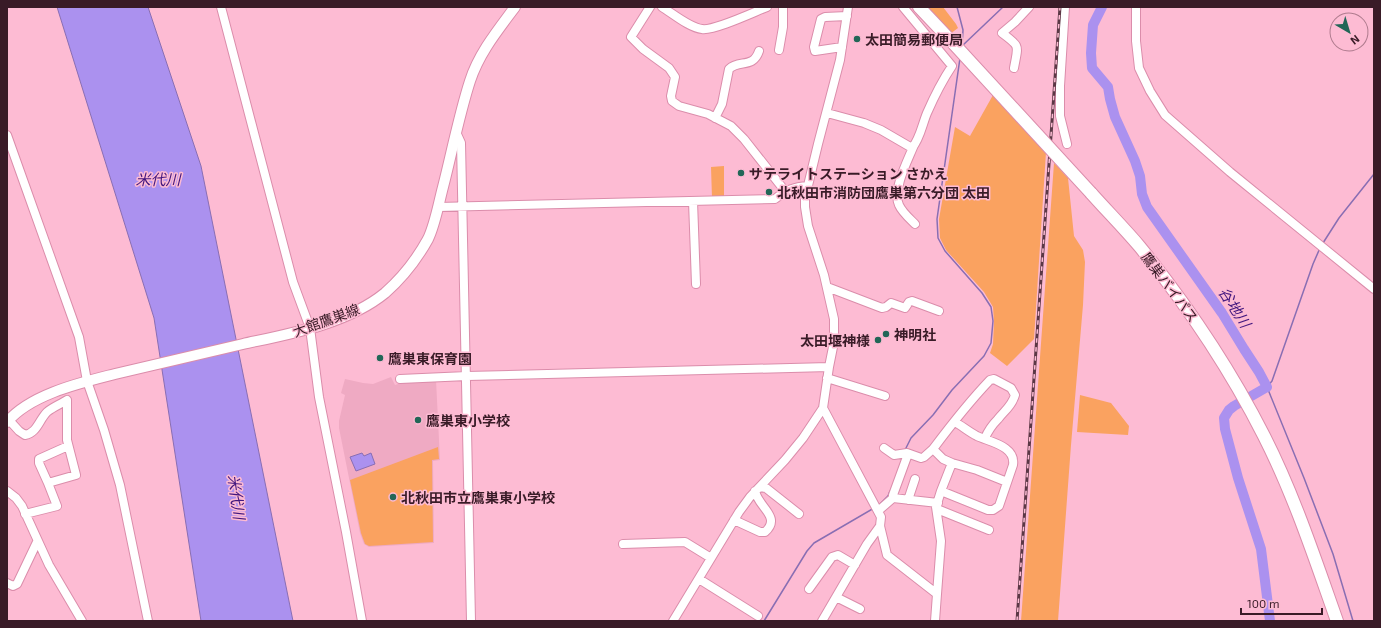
<svg xmlns="http://www.w3.org/2000/svg" width="1381" height="628" viewBox="0 0 1381 628" font-family="'Exo 2','Noto Sans JP',sans-serif">
  <style>
    .built { fill: #efaac3 }
    .green { fill: #faa260 }
    .water { fill: #ab91ef; stroke: #896eb3 }
    .lines { fill: none; stroke-linecap: round; stroke-linejoin: round }
    .stream { stroke: #896eb3; stroke-width: 1.5 }
    .river { stroke: #ab91ef; stroke-width: 10 }
    .minor-casing { stroke: #db8dab; stroke-width: 10 }
    .major-casing { stroke: #db8dab; stroke-width: 12 }
    .highway-casing { stroke: #db8dab; stroke-width: 14 }
    .minor { stroke: #fff; stroke-width: 8 }
    .major { stroke: #fff; stroke-width: 10 }
    .highway { stroke: #fff; stroke-width: 12 }
    .rail-casing { stroke: #5b3745; stroke-width: 3 }
    .rail { stroke: #fdbbd3; stroke-width: 1.5; stroke-dasharray: 4.5; stroke-linecap: butt }
    .highway-bridge-casing { stroke: #db8dab; stroke-width: 14; stroke-linecap: butt }
    .highway-bridge { stroke: #fff; stroke-width: 12 }
    .poi-dot { fill: #226657; stroke: #fdbbd3; stroke-width: 1.5 }
    .labels { text-anchor: middle; dominant-baseline: central; stroke-width: 3; stroke-linejoin: round; paint-order: stroke }
    .poi-label { font-size: 14px; font-weight: bold; fill: #391b27; stroke: #fdbbd3; text-anchor: start }
    .street-label { font-size: 14px; fill: #391b27; stroke: #fdbbd3 }
    .water-label { font-size: 15px; font-style: italic; fill: #42167e; stroke: #fdbbd3 }
  </style>
  <rect width="100%" height="100%" fill="#fdbbd3"/>
  <path class="built" d="M 391,377 L 395,385 L 404,382 L 436,380 L 440,460 L 433,461 L 434,543 L 369,547 L 364,544 L 360,533 L 339,428 L 339,421 L 345,395 L 341,393 L 345,379 L 363,383 L 373,384 Z"/>
  <path class="green" d="M 926,7 L 943,7 L 956,24 L 958,28 L 950,34 Z
    M 993,95 L 1046,152 L 1034,339 L 1007,366 L 990,353 L 993,344 L 994,322 L 993,307 L 984,292 L 946,250 L 940,238 L 939,219 L 955,127 L 970,136 Z
    M 1054,163 L 1068,178 L 1074,236 L 1083,250 L 1085,262 L 1083,305 L 1071,445 L 1058,621 L 1021,621 Z
    M 724,166 L 724,198 L 712,198 L 711,167 Z
    M 1080,395 L 1111,403 L 1129,426 L 1128,435 L 1077,432 Z
    M 438,447 L 439,459 L 432,460 L 433,542 L 369,546 L 365,544 L 361,533 L 350,480 Z"/>
  <path class="water" d="M 57,7 L 148,7 L 201,166 L 293,621 L 201,621 L 154,318 Z
    M 362,453 L 364,456 L 371,453 L 375,464 L 356,471 L 350,457 Z"/>
  <g class="lines">
    <path class="stream" d="M 957,7 L 963,30 L 962,46
      M 962,46 L 1003,7
      M 1323,243 L 1339,218 L 1374,174
      M 1320,248 L 1313,264 L 1272,381 L 1267,387 L 1304,478 L 1333,554 L 1353,621
      M 905,450 L 911,438 L 933,415 L 952,390 L 984,356 L 991,343 L 993,321 L 991,307 L 982,293 L 945,251 L 938,238 L 937,219 L 960,58
      M 879,505 L 888,496 L 890,491
      M 764,621 L 807,551 L 814,543 L 874,508"/>
    <path class="river" d="M 1102,7 L 1093,25 L 1091,53 L 1092,68 L 1108,87 L 1110,99 L 1115,117 L 1135,161 L 1140,176 L 1142,194 L 1147,207 L 1222,313 L 1244,349 L 1259,372 L 1267,387 L 1234,406 L 1229,410 L 1224,418 L 1225,429 L 1238,478 L 1261,549 L 1270,621"/>
    <defs>
      <path id="minor" d="M 221,7 L 293,282 L 310,328 L 319,397 L 346,532 L 362,621
        M 650,7 L 631,37 L 643,49 L 669,68 L 675,77 L 671,96 L 672,101 L 679,106 L 708,114 L 731,126 L 744,139 L 785,191
        M 662,7 C 672,13 690,28 702,29 C 714,31 754,12 767,7
        M 1065,7 L 1060,86 L 1060,116 L 1067,144
        M 1136,7 L 1136,41 L 1139,68 L 1150,91 L 1165,115 L 1230,172 L 1374,289
        M 842,47 L 815,51 L 814,47 L 821,19 L 825,17 L 847,16
        M 779,50 L 783,27 L 783,7
        M 1014,68 C 1018,45 1021,47 1002,33 L 1015,22 L 1029,7
        M 827,113 L 864,123 L 881,130 L 912,148 C 920,139 922,125 927,113 C 934,97 942,81 952,66 L 903,7
        M 715,118 L 722,104 L 729,69 C 739,59 753,69 759,51
        M 456,132 L 461,143 L 471,621
        M 7,135 L 79,337 L 87,381 L 104,430 L 120,485 L 148,621
        M 914,145 C 908,160 892,190 899,205 C 902,212 910,219 915,224
        M 693,201 L 696,284
        M 438,207 L 775,199 C 786,190 794,187 808,186
        M 827,287 L 882,308 L 886,307 L 891,303 L 905,308 L 909,302 L 912,301 L 939,311
        M 827,378 L 885,396
        M 400,379 L 467,376 L 829,367
        M 823,408 L 881,517 L 880,526 L 887,555 L 937,594 L 935,621
        M 9,420 L 19,431 L 25,435 C 37,433 39,420 47,412 C 53,407 61,404 67,400 L 67,440 L 76,475 L 48,483 L 57,506 L 25,514
        M 884,448 L 894,455 L 907,453 L 921,458 L 924,457 L 933,449
        M 952,463 L 977,470 L 1007,482
        M 48,483 L 39,463 L 39,459 L 68,446
        M 760,487 L 766,488 L 799,514
        M 7,491 L 16,498 L 22,506 L 49,565 L 82,621
        M 941,491 L 988,510 L 993,510 L 999,506 L 1013,465 C 1016,446 990,442 977,436 C 969,432 962,426 955,422
        M 893,498 L 893,495 L 908,454
        M 908,500 L 915,479
        M 937,509 L 989,530
        M 878,511 L 893,498 L 938,503
        M 734,520 L 760,532 L 765,532 C 782,517 758,507 755,491
        M 623,544 L 685,542 L 711,558
        M 699,579 L 758,616
        M 7,583 L 13,586 L 17,584 L 37,542
        M 809,589 L 832,557 L 838,555 L 855,565
        M 937,594 L 941,541 L 936,507 L 941,491 L 952,463 L 943,459 L 933,449 C 951,425 969,402 990,380 L 994,379 L 1011,388 L 1015,395 C 1012,406 1004,411 998,419 C 992,425 988,431 985,438
        M 836,597 L 860,609
        M 673,621 L 739,512 L 750,497 L 785,460 L 803,438 L 823,408 L 829,367 L 834,342 L 834,319 L 824,275 L 808,226 L 805,207 L 805,198 L 818,144 L 840,60 L 848,7
        M 822,621 L 867,544 L 880,526"/>
      <path id="major" d="M 7,422 C 31,394 80,383 115,374 C 158,364 200,354 243,344 C 289,334 347,324 385,293 C 402,278 417,259 428,239 C 435,225 439,202 443,187 C 452,152 459,115 470,81 C 479,53 498,30 515,7"/>
      <path id="highway" d="M 919,7 L 954,44
        M 1091,193 C 1107,211 1124,228 1140,247 C 1187,305 1230,369 1264,436 C 1294,495 1315,559 1337,621"/>
    </defs>
    <use href="#minor" class="minor-casing"/>
    <use href="#major" class="major-casing"/>
    <use href="#highway" class="highway-casing"/>
    <use href="#minor" class="minor"/>
    <use href="#major" class="major"/>
    <use href="#highway" class="highway"/>
    <defs>
      <path id="rail" d="M 1017,621 L 1060,7"/>
    </defs>
    <use href="#rail" class="rail-casing"/>
    <use href="#rail" class="rail"/>
    <defs>
      <path id="highway-bridge" d="M 954,44 L 1091,193"/>
    </defs>
    <use href="#highway-bridge" class="highway-bridge-casing"/>
    <use href="#highway-bridge" class="highway-bridge"/>
  </g>
  <g class="poi-dot">
    <circle cx="857" cy="39" r="4"/>
    <circle cx="741" cy="173" r="4"/>
    <circle cx="769" cy="192" r="4"/>
    <circle cx="886" cy="334" r="4"/>
    <circle cx="878" cy="340" r="4"/>
    <circle cx="380" cy="358" r="4"/>
    <circle cx="418" cy="420" r="4"/>
    <circle cx="393" cy="497" r="4"/>
  </g>
  <g class="labels">
    <g class="poi-label">
      <text x="865" y="39">太田簡易郵便局</text>
      <text x="749" y="173">サテライトステーション さかえ</text>
      <text x="777" y="192">北秋田市消防団鷹巣第六分団 太田</text>
      <text x="894" y="334">神明社</text>
      <text x="870" y="340" text-anchor="end">太田堰神様</text>
      <text x="388" y="358">鷹巣東保育園</text>
      <text x="426" y="420">鷹巣東小学校</text>
      <text x="401" y="497">北秋田市立鷹巣東小学校</text>
    </g>
    <g class="street-label">
      <text transform="translate(1170 287) rotate(53)">鷹巣バイパス</text>
      <text transform="translate(326 320) rotate(-20)">大館鷹巣線</text>
    </g>
    <g class="water-label">
      <text x="158" y="179">米代川</text>
      <text transform="translate(1235 307) rotate(57)">谷地川</text>
      <text transform="translate(237 497) rotate(82)">米代川</text>
    </g>
  </g>
  <rect width="1381" height="628" fill="none" stroke="#391b27" stroke-width="16"/>
  <g transform="translate(1349 32) rotate(142)"><circle r="19" fill="#fdbbd3" stroke="#af7b8e"/>
  <path d="M0-3L7 15L0 10L-7 15Z" fill="#226657"/>
  <text y="-6" font-size="11" font-weight="bold" text-anchor="middle" fill="#391b27">N</text>
  </g>
  <path d="M1241 608v6h81v-6" fill="none" stroke="#391b27" stroke-width="2"/>
  <text x="1247" y="608" font-size="12" fill="#391b27" stroke="#fdbbd3" stroke-width="3" paint-order="stroke">100 m</text>
</svg>
